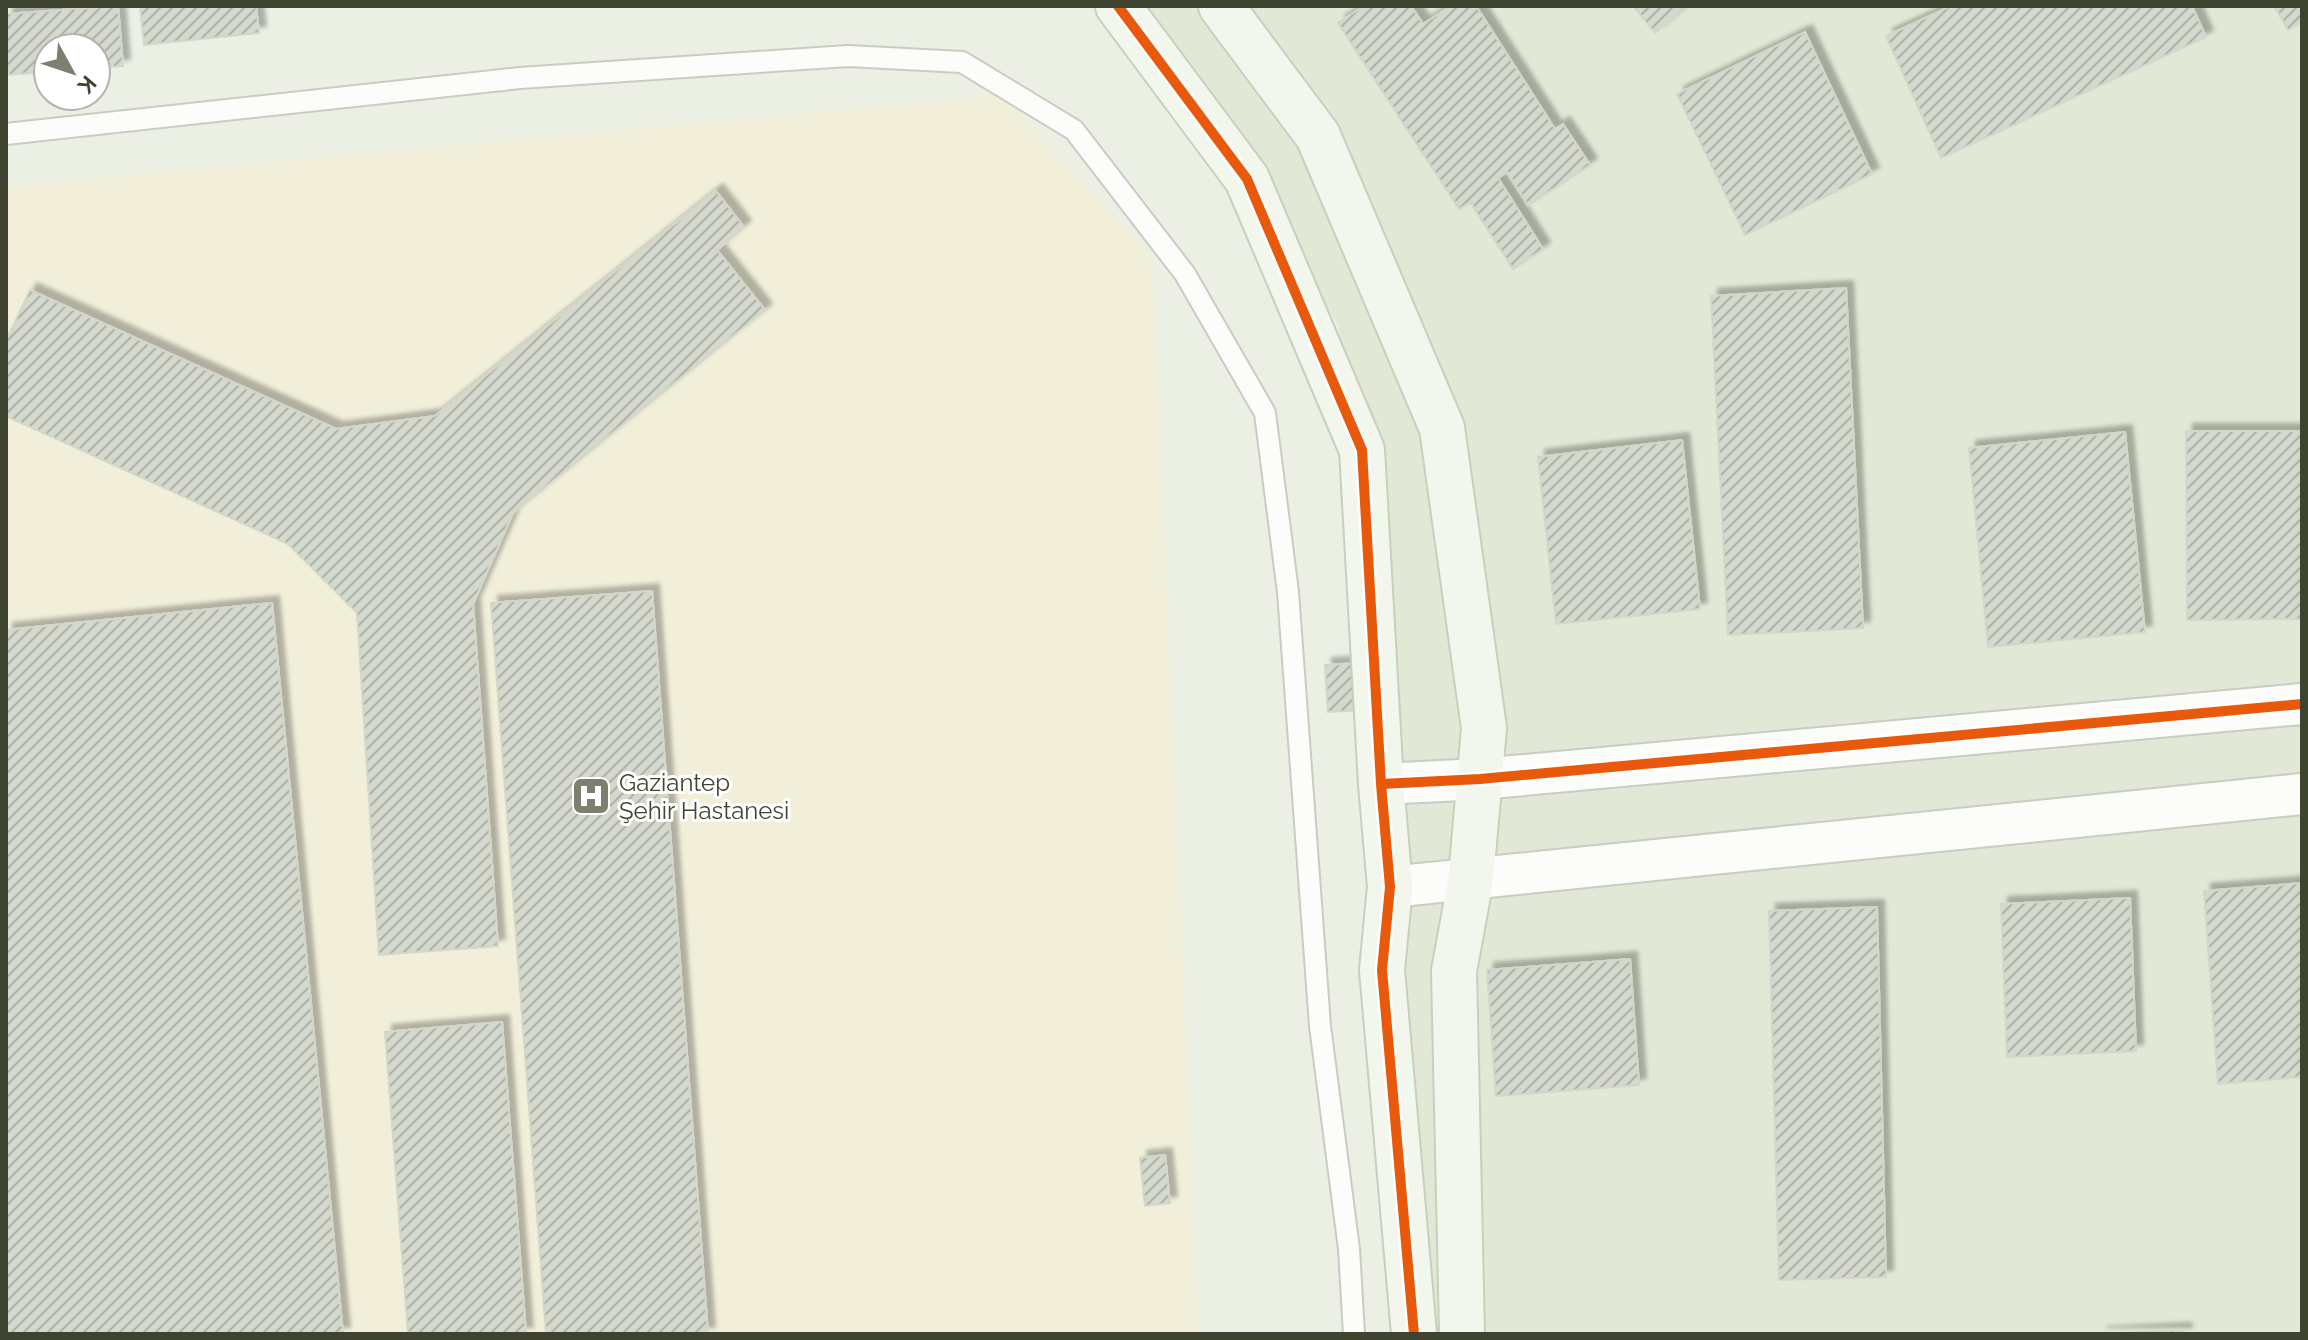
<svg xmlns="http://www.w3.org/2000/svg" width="2308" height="1340" viewBox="0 0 2308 1340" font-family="Raleway,sans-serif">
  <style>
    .residential { fill: #e1e8d5 }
    .medical { fill: #f1efda }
    .building { fill: url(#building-hatch); stroke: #d3d7ca; stroke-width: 2; filter: url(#shadow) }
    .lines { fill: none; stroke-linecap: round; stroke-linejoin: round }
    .lane-casing { stroke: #c9cdc1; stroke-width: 24 }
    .street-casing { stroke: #c9cdc1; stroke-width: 44 }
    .secondary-casing { stroke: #c8d0bc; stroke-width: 48 }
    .lane { stroke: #fcfdfb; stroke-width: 20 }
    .street { stroke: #fcfdfb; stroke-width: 40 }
    .secondary { stroke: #f2f6ec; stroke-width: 44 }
    .cycleway-casing { stroke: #fff; stroke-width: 15 }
    .cycleway { stroke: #e8590c; stroke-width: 10 }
    .labels { text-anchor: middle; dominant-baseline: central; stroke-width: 6; stroke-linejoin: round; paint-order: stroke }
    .poi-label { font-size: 24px; fill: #3f4431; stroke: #fff; text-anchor: start }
  </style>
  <defs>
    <pattern id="building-hatch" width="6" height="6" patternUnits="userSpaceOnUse" patternTransform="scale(2)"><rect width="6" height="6" fill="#d4d8cd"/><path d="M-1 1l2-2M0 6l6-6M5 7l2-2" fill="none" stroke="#adb1a7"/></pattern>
    <filter id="shadow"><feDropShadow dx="7" dy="-7" stdDeviation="2" flood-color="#0004"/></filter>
  </defs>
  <rect width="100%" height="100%" fill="#ebefe4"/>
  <path class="residential" d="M 1113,6 L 2302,6 L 2302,1334 L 1431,1334 L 1338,324 Z"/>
  <path class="medical" d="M 1002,95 L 1153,259 L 1199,1334 L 6,1334 L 6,186 Z"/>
  <path class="building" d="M 118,6 L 123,66 L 96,68 L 96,48 L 48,48 L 48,72 L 6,75 L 6,14 Z
    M 140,6 L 256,6 L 259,33 L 144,45 Z
    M 1364,6 L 1411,6 L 1423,24 L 1451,6 L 1476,6 L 1555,129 L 1563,124 L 1590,165 L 1528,205 L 1507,172 L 1498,178 L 1543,249 L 1513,269 L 1470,202 L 1459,209 L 1338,23 Z
    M 1633,6 L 1687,6 L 1655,33 Z
    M 1951,6 L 2192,6 L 2206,37 L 1941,158 L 1886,36 Z
    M 2274,6 L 2302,6 L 2302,22 L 2288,30 Z
    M 1805,32 L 1872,174 L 1745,235 L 1677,94 Z
    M 716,191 L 744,227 L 717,250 L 765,310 L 513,513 L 473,604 L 498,946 L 379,955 L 357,613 L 288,544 L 6,416 L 6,341 L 30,290 L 336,429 L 435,416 Z
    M 1846,288 L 1863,628 L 1728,635 L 1711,296 Z
    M 2186,431 L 2302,431 L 2302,619 L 2187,620 Z
    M 2125,432 L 2145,632 L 1988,647 L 1969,448 Z
    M 1682,440 L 1700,609 L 1556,624 L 1538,457 Z
    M 652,591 L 708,1334 L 546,1334 L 491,603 Z
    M 272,603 L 343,1334 L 6,1334 L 6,630 Z
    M 1360,663 L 1363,710 L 1328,712 L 1325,665 Z
    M 2302,883 L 2302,1077 L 2218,1084 L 2204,891 Z
    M 2130,898 L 2136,1051 L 2007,1057 L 2001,904 Z
    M 1877,907 L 1886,1277 L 1779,1280 L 1769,911 Z
    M 1630,959 L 1639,1085 L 1496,1096 L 1487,970 Z
    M 502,1022 L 526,1334 L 408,1334 L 385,1032 Z
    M 1165,1155 L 1170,1203 L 1145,1206 L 1140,1158 Z
    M 2184,1330 L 2185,1334 L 2099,1334 Z"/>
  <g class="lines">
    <defs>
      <path id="lane" d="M 6,134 L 520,78 L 848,56 L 962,62 L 1074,130 L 1185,274 L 1265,413 L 1288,592 L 1320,1026 L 1349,1249 L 1354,1334"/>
      <path id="street" d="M 1381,784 L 1480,779 L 2302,704
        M 1390,887 L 2302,794"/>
      <path id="secondary" d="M 1118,6 L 1247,179 L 1362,450 L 1381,784 L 1390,887 L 1382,970 L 1414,1334
        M 1221,6 L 1318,136 L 1442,428 L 1484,728 L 1471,878 L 1454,971 L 1462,1334"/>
    </defs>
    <use href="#lane" class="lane-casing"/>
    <use href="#street" class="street-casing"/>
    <use href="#secondary" class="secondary-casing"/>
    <use href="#lane" class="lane"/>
    <use href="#street" class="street"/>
    <use href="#secondary" class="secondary"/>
    <defs>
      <path id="cycleway" d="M 1118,6 L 1247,179 L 1362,450 L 1381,784 L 1390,887 L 1382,970 L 1414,1334
        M 1381,784 L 1480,779 L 2302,704"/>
    </defs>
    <use href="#cycleway" class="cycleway-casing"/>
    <use href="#cycleway" class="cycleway"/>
  </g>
  <defs>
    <symbol id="hospital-square" viewBox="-11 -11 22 22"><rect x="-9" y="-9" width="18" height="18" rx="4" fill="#7b8070" stroke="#fff"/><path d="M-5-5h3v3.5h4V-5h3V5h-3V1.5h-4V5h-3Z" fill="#fff"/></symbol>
  </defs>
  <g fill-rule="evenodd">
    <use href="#hospital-square" x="569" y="774" width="44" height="44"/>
  </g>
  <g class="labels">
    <g class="poi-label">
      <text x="619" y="782">Gaziantep<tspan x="619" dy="28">Şehir Hastanesi</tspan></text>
    </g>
  </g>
  <rect width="2308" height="1340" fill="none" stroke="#3f4431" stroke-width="16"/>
  <g transform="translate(72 72) rotate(130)"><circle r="38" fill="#ffffff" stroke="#b2b4ad" stroke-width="2"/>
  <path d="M0-6L14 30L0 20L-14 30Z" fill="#7b8070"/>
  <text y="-12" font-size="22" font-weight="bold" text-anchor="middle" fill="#3f4431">K</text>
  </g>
</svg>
